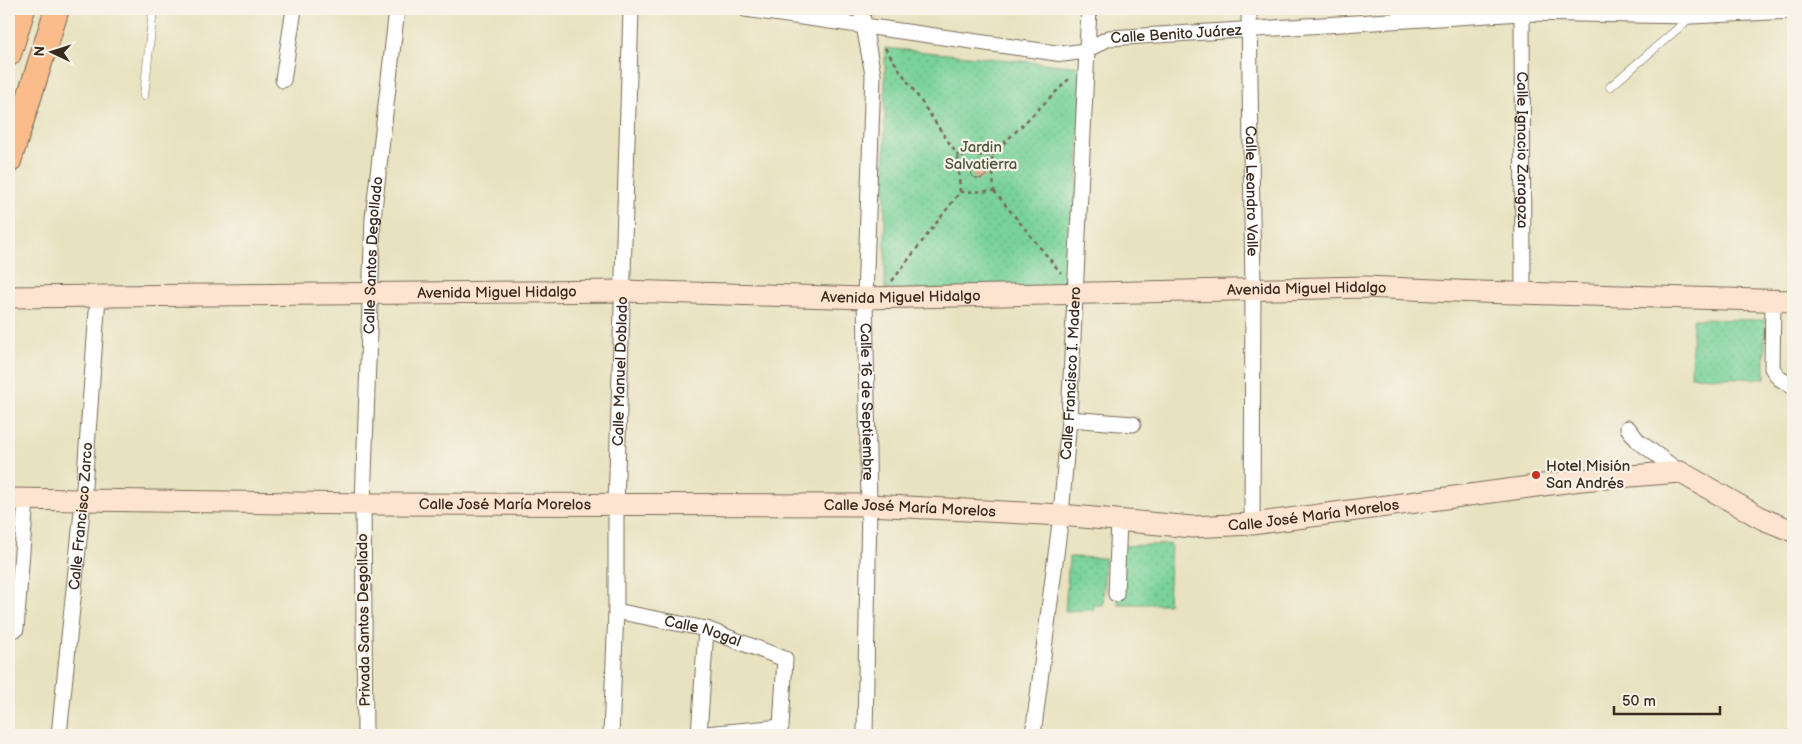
<svg xmlns="http://www.w3.org/2000/svg" width="1802" height="744" viewBox="0 0 1802 744" font-family="'Balsamiq Sans',sans-serif">
	<style>
		.park { fill: url(#park-dots); stroke: #5a7e5c }
		.building { fill: url(#building-cross-hatch) }
		.lines { fill: none; stroke-linecap: round; stroke-linejoin: round }
		.lane-casing { stroke: #786a57; stroke-width: 9 }
		.street-casing { stroke: #786a57; stroke-width: 17 }
		.secondary-casing { stroke: #786a57; stroke-width: 23 }
		.primary-casing { stroke: #786a57; stroke-width: 26 }
		.path { stroke: #786a57; stroke-width: 2.5; stroke-dasharray: 4 4; stroke-linecap: butt }
		.lane { stroke: #fff; stroke-width: 8 }
		.street { stroke: #fff; stroke-width: 15 }
		.secondary { stroke: #fde4d0; stroke-width: 21 }
		.primary { stroke: #f9bc8a; stroke-width: 24 }
		.poi-dot { fill: #c8321e; stroke: #f7f3e8; stroke-width: 2 }
		.labels { text-anchor: middle; dominant-baseline: central; stroke-width: 4.5; stroke-linejoin: round; paint-order: stroke }
		.street-label { font-size: 15px; fill: #3b2a1e; stroke: #f7f3e8 }
		.park-label { font-size: 15px; fill: #4a543d; stroke: #f7f3e8 }
		.poi-label { font-size: 15px; fill: #3b2a1e; stroke: #f7f3e8; text-anchor: start }
	</style>
	<defs>
		<pattern id="park-dots" width="8" height="8" patternUnits="userSpaceOnUse" patternTransform="scale(1.25)"><rect width="8" height="8" fill="#78d299"/><path d="M2 2h.1M6 6h.1" fill="none" stroke="#69b483" stroke-width="1.8" stroke-linecap="round"/></pattern>
		<pattern id="building-cross-hatch" width="8" height="8" patternUnits="userSpaceOnUse" patternTransform="scale(1.25)"><rect width="8" height="8" fill="#eaac87"/><path d="M0 0l8 8M0 8l8-8" fill="none" stroke="#bf8c6e"/></pattern>
	</defs>
	<rect width="100%" height="100%" fill="#f7f3e8"/>
	<filter id="ink" filterUnits="userSpaceOnUse"><feTurbulence type="fractalNoise" baseFrequency=".02" numOctaves="2"/><feDisplacementMap in="SourceGraphic" scale="10" xChannelSelector="R" yChannelSelector="G"/><feConvolveMatrix kernelMatrix="1 2 1 2 8 2 1 2 1" color-interpolation-filters="sRGB"/></filter>
	<filter id="wash" filterUnits="userSpaceOnUse"><feTurbulence type="fractalNoise" baseFrequency=".0096" numOctaves="4" result="noise"/><feDisplacementMap in="SourceGraphic" scale="20" xChannelSelector="R" yChannelSelector="G"/><feGaussianBlur stdDeviation="1.12" result="paint"/><feColorMatrix in="noise" values="0 0 0 0 0 0 0 0 0 0 0 0 0 0 0 0 0 1.4 0 .05"/><feComposite in="paint" operator="in"/></filter>
	<g filter="url(#wash)">
		<rect width="100%" height="100%" fill="#e8e2c0"/>
		<path class="park" d="M885 48 1082 67 1073 288 885 290Z
			M1693 319 1765 320V379L1691 376Z
			M1171 544 1168 604H1118V546Z
			M1069 557 1105 558 1103 605H1095L1093 610 1065 611Z"/>
		<g id="blocks">
			<path class="building" d="M971 171a8 8 0 1 1 16 0a8 8 0 1 1-16 0Z"/>
		</g>
	</g>
	<g filter="url(#ink)">
		<use href="#blocks" fill-opacity="0" stroke="#786a57" stroke-width="1"/>
		<g class="lines">
			<g class="lane-casing">
				<path id="lane" d="M1610 87 1690 18
					M144 96 153 9"/>
			</g>
			<g class="street-casing">
				<g id="street">
					<path id="s1" d="M745 9 1063 54 1085 51 1109 38 1522 13 1691 16 1793 11"/>
					<path id="s2" d="M861 9 873 75 865 298 869 505 865 735"/>
					<path id="s3" d="M1249 9 1253 288 1252 524"/>
					<path id="s4" d="M1522 9 1523 293"/>
					<path d="M283 80 294 9"/>
					<path d="M1773 300 1772 368 1779 378 1793 387"/>
					<path d="M1069 419 1133 424"/>
					<path d="M1628 428 1638 441 1680 472"/>
					<path d="M1116 594 1119 521"/>
					<path id="s5" d="M616 611 706 629 785 659 781 727 694 735"/>
					<path d="M16 629 26 500"/>
					<path id="s6" d="M59 735 83 501 98 297"/>
					<path id="s7" d="M365 735 363 504 373 218 397 9"/>
					<path id="s8" d="M611 735 616 611V506L631 9"/>
					<path d="M699 735 706 629"/>
					<path id="s9" d="M1033 735 1061 515 1069 419 1089 9"/>
				</g>
			</g>
			<g class="secondary-casing">
				<g id="secondary">
					<path id="s10" d="M9 297 622 291 865 298 1365 287 1479 292 1793 301"/>
					<path id="s11" d="M9 499 363 504 869 505 1061 515 1192 527 1252 524 1581 480 1680 472 1763 519 1793 531"/>
				</g>
			</g>
			<g class="primary-casing">
				<path id="primary" d="M9 54 23 9
					M9 161 57 9"/>
			</g>
			<path class="path" d="M885 48 958 156
				M992 155 1071 77
				M994 191 1061 273
				M892 281 960 192 958 156 992 155 994 191 960 192"/>
			<use href="#lane" class="lane"/>
			<use href="#street" class="street"/>
			<use href="#secondary" class="secondary"/>
			<use href="#primary" class="primary"/>
		</g>
	</g>
	<circle class="poi-dot" cx="1536" cy="475" r="5"/>
	<g class="labels">
		<g class="street-label">
			<text stroke="none"><textPath href="#s1" startOffset="438">Calle Benito Juárez</textPath></text>
			<text stroke="none"><textPath href="#s4" startOffset="141">Calle Ignacio Zaragoza</textPath></text>
			<text stroke="none"><textPath href="#s3" startOffset="182">Calle Leandro Valle</textPath></text>
			<text stroke="none"><textPath href="#s7" startOffset="480">Calle Santos Degollado</textPath></text>
			<text stroke="none"><textPath href="#s10" startOffset="1298">Avenida Miguel Hidalgo</textPath></text>
			<text stroke="none"><textPath href="#s10" startOffset="488">Avenida Miguel Hidalgo</textPath></text>
			<text stroke="none"><textPath href="#s10" startOffset="892">Avenida Miguel Hidalgo</textPath></text>
			<text stroke="none"><textPath href="#s8" startOffset="364">Calle Manuel Doblado</textPath></text>
			<text stroke="none"><textPath href="#s9" startOffset="364">Calle Francisco I. Madero</textPath></text>
			<text stroke="none"><textPath href="#s2" startOffset="394">Calle 16 de Septiembre</textPath></text>
			<text stroke="none"><textPath href="#s11" startOffset="496">Calle José María Morelos</textPath></text>
			<text stroke="none"><textPath href="#s11" startOffset="901">Calle José María Morelos</textPath></text>
			<text stroke="none"><textPath href="#s11" startOffset="1306">Calle José María Morelos</textPath></text>
			<text stroke="none"><textPath href="#s6" startOffset="220">Calle Francisco Zarco</textPath></text>
			<text transform="translate(364 620) rotate(-91)">Privada Santos Degollado</text>
			<text stroke="none"><textPath href="#s5" startOffset="89">Calle Nogal</textPath></text>
		</g>
		<g class="park-label">
			<text x="981" y="147">Jardin<tspan x="981" dy="17">Salvatierra</tspan></text>
		</g>
		<g class="poi-label">
			<text x="1546" y="466">Hotel Misión<tspan x="1546" dy="17">San Andrés</tspan></text>
		</g>
	</g>
	<rect width="1802" height="744" fill="none" stroke="#f7f3e8" stroke-width="30"/>
	<g transform="translate(52 52) rotate(274)" stroke="#f7f3e8" stroke-width="4" paint-order="stroke">
	<path d="M0-4L9 19L0 12L-9 19Z" fill="#3b2a1e"/>
	<text y="-8" font-size="14" font-weight="bold" text-anchor="middle" fill="#3b2a1e">N</text>
	</g>
	<path d="M1614 706v8h106v-8" fill="none" stroke="#3b2a1e" stroke-width="2.5"/>
	<text x="1622" y="706" font-size="15" fill="#3b2a1e" stroke="#f7f3e8" stroke-width="4" paint-order="stroke">50 m</text>
</svg>
